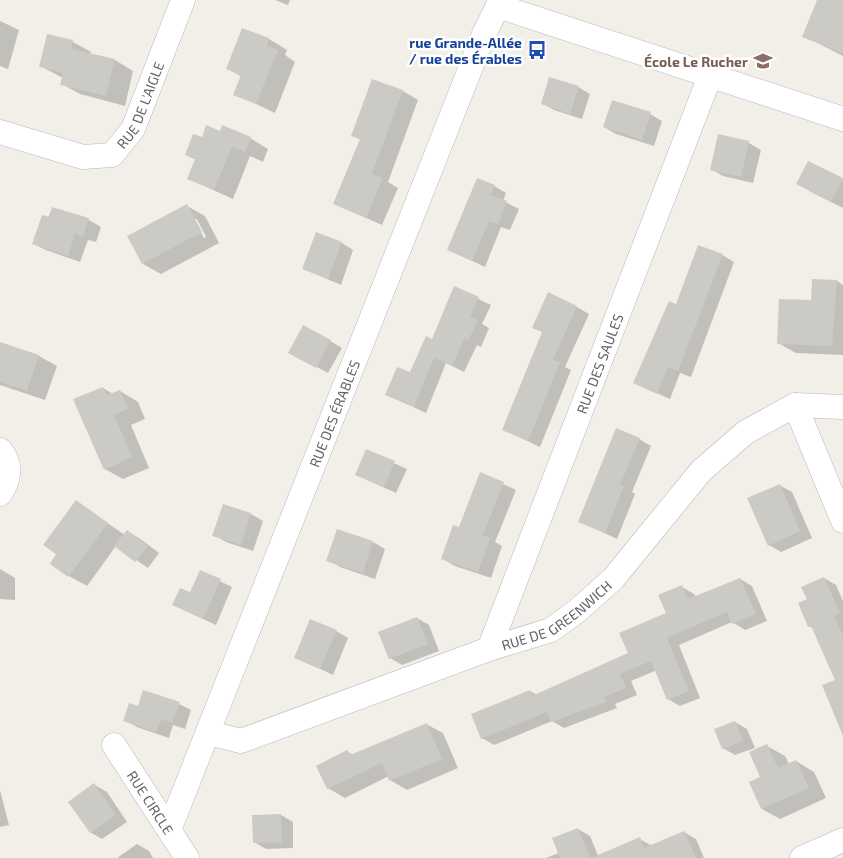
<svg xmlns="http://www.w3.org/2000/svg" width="843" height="858" viewBox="0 0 843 858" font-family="'Exo 2',sans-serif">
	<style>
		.shadow { fill: #0003; fill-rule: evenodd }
		.building { fill: #cccac5 }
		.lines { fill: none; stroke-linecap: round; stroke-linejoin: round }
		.street-casing { stroke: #b5b8bc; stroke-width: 25 }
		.street { stroke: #fff; stroke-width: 24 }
		.labels { text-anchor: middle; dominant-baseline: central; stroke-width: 5; stroke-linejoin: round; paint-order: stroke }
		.transit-label { font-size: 14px; font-weight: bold; fill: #164399; stroke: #fff; text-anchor: end }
		.education-label { font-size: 14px; font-weight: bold; fill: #785e54; stroke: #fff; text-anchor: end }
		.street-label { font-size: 14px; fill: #5f6368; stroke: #fff }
	</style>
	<rect width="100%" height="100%" fill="#f1efe8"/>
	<path class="shadow" d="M275 0H290L288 5Z
		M818 0H843V56L804 36Z
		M0 21 19 30 8 69 0 66Z
		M243 29 269 39 287 50 285 55 295 62 275 113 235 94 242 77 227 68Z
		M48 35 73 42 91 52 90 54 115 60 133 71 125 106 80 94 62 84 63 78 40 66Z
		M373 81 403 91 418 100 388 182 398 188 382 225 335 204 361 140 353 135Z
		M578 87 590 94 582 119 554 110 542 103Z
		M650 114 662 121 654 146 616 134 604 127Z
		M220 132 250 138 268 149 263 162 250 156 233 199 189 179 196 160 186 155Z
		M719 136 749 143 761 150 753 183 723 176 711 169Z
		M808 162 843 179V208L809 191Z
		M494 186 506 193 503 201 519 209 510 230 501 227 485 267 449 250Z
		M187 206 205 216 219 243 161 274 143 264ZM194 219H197L206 237 204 238Z
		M53 208 89 220 101 227 96 242 88 240 80 262 46 250 34 244Z
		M342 243 353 250 341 285 304 269Z
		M722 255 734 262 691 377 680 373 670 399 634 383 677 306Z
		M837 281 843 285V355L796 353 778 343 812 302Z
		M455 288 491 305 482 324 489 328 481 347 477 345 464 372 446 363 426 413 387 395 410 373 432 340Z
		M577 307 589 314 565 367 571 370 540 447 504 430 544 333 534 327Z
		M330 341 342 348 328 373 302 359Z
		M0 343 39 356 57 366 45 400 0 385Z
		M103 388 113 394 120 391 138 402 145 419 131 425 149 468 123 479 105 469Z
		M639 439 651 446 632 492 635 494 617 539 579 521Z
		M367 451 407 469 396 493 356 475Z
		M481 474 516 490 495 542 502 546 491 578 455 566 443 559 459 528Z
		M779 485 792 492 812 538 781 552 769 545Z
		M76 502 125 535 127 531 139 538 159 553 148 568 116 546 87 586 69 576 51 564 58 554Z
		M224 505 251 514 263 521 253 551 226 542 214 535Z
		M338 530 373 542 385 549 375 579 340 567 328 560Z
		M0 569 15 578V600L0 599V604Z
		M201 572 232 587 216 625 174 605 191 594Z
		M824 578 836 585 843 601V718L837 681 814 629 809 626 808 600Z
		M740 579 752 586 767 621 745 630 732 622 679 645 700 698 680 706 668 699 657 670 631 681 637 695 615 704 617 708 564 728 552 721 494 745 482 738 530 691 537 695 629 654 667 614 682 587 694 594 696 597Z
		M417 618 429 625 439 651 402 665 390 658Z
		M336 631 348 638 333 675 295 657Z
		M179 704 191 710 185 729 173 725 169 738 137 727 125 720 139 708Z
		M735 722 747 729 755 748 735 755 723 748Z
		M426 724 443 733 458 768 407 790 390 780 389 776 345 798 328 788 317 766 347 751 353 755Z
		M767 746 785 756 789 764 796 761 814 772 826 798 780 819 762 809V777Z
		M95 785 107 792 127 822 102 839 90 832Z
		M0 790 9 825 0 827Z
		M281 815 293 822V848L266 849 254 842Z
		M578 829 590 836 599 858H546L559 853Z
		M684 832 696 839 704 858H619L640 839 652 846Z
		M137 844 149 851 153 858H117Z"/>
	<path class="building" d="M817 0H843V53L802 37Z
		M242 28 269 38 267 46 278 50 256 104 233 95 241 75 226 69Z
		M47 34 73 40 71 49 115 59 106 96 60 85 63 73 39 67Z
		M549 77 579 86 570 114 541 104Z
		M372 79 403 90 372 174 383 178 366 218 333 204 360 139 351 136Z
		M612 100 651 112 642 140 603 127Z
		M206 125 220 131 222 125 251 137 245 152 232 147 214 190 187 179 195 159 185 155 193 134 202 137Z
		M718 134 749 141 741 177 710 170Z
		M808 161 843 178 831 202 796 184Z
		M477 178 495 185 491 195 507 201 498 224 489 221 472 261 447 250Z
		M187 204 202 232 142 264 127 236Z
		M52 207 89 218 83 237 75 234 68 256 32 244 42 215 49 217Z
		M316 232 342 242 328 279 302 269Z
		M698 245 723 254 678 371 668 367 657 394 633 383 669 301 676 304Z
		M812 279 837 280 832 346 777 344 779 299 811 300Z
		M454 286 479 297 470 317 478 320 468 341 464 339 452 366 434 358 414 407 385 395 397 367 410 372 426 336 432 339Z
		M548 292 577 306 553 360 560 362 528 441 502 430 542 332 532 328Z
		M303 325 331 340 316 368 288 353Z
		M0 342 39 355 27 391 0 382Z
		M103 387 107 395 120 390 128 409 114 415 132 457 104 470 73 399Z
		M616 428 640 438 620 485 624 486 605 533 578 522Z
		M366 449 395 461 384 487 355 475Z
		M480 472 504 482 483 535 490 538 478 572 441 559 453 525 459 527Z
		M780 484 800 531 768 546 747 498Z
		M76 500 108 523 68 577 50 564 56 554 43 545Z
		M223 504 251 513 241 545 212 536Z
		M337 529 373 541 363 573 326 561Z
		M127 530 148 546 135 562 114 546Z
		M200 570 221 579 203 619 172 605 180 588 190 592Z
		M824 577 840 613 834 616 843 636V736L822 685 835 680 811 626 808 627 798 603 807 599 801 587Z
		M740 578 756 614 732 624 727 612 667 638 689 691 667 700 651 661 620 674 626 688 604 697 606 702 551 722 547 712 481 739 471 714 530 690 532 696 628 653 619 633 666 613 658 595 682 585 688 599Z
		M417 617 428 644 389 659 378 632Z
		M310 619 337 630 320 669 294 658Z
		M143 690 180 702 172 723 161 719 156 732 123 721 129 703 138 706Z
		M735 721 743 741 722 749 714 729Z
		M427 723 442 759 389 781 382 763 327 789 316 766 347 750 350 755Z
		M767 744 778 768 796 760 809 788 761 809 749 782 760 777 749 752Z
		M94 783 116 815 90 833 68 802Z
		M281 814 282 842 253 843 252 815Z
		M578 828 591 858H560L552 838Z
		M684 831 696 858H591L640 837 644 848Z"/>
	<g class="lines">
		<g class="street-casing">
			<g id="street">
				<path d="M498 6 843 119"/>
				<path id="s1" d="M0 132 83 157 112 155 133 129 183 0"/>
				<path d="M795 405 843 521"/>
				<path d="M0 450C12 463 10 480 0 494"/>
				<path id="s2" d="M489 649 710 76"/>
				<path id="s3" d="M209 733 241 741 489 649 551 630 577 611 613 579 701 471 746 432 795 405 843 407"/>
				<path id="s4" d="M114 745 187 858"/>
				<path id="s5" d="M169 830 484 34 501 0"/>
				<path d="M802 858 843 840"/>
			</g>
		</g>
		<use href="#street" class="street"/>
	</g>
	<defs>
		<g id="bus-bare" transform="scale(1.5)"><path d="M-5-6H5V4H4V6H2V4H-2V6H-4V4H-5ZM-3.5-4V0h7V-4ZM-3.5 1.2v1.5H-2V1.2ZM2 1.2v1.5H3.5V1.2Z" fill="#1a4fb4" stroke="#fff" stroke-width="2.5" paint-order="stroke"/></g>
		<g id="school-bare" transform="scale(1.5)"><path d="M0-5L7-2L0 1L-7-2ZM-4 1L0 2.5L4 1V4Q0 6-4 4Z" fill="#8d6e63" stroke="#fff" stroke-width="2.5" paint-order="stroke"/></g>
	</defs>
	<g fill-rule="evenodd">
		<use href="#bus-bare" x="537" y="50"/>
		<use href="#school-bare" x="763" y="61"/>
	</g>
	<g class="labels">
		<g class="transit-label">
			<text x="522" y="42">rue Grande-Allée<tspan x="522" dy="16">/ rue des Érables</tspan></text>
		</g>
		<g class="education-label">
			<text x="748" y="61">École Le Rucher</text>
		</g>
		<g class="street-label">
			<text stroke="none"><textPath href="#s1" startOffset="174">RUE DE L'AIGLE</textPath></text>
			<text stroke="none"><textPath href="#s2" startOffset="306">RUE DES SAULES</textPath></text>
			<text stroke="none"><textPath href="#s5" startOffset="448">RUE DES ÉRABLES</textPath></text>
			<text stroke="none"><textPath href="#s3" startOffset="374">RUE DE GREENWICH</textPath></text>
			<text stroke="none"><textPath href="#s4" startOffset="68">RUE CIRCLE</textPath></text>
		</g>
	</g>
</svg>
